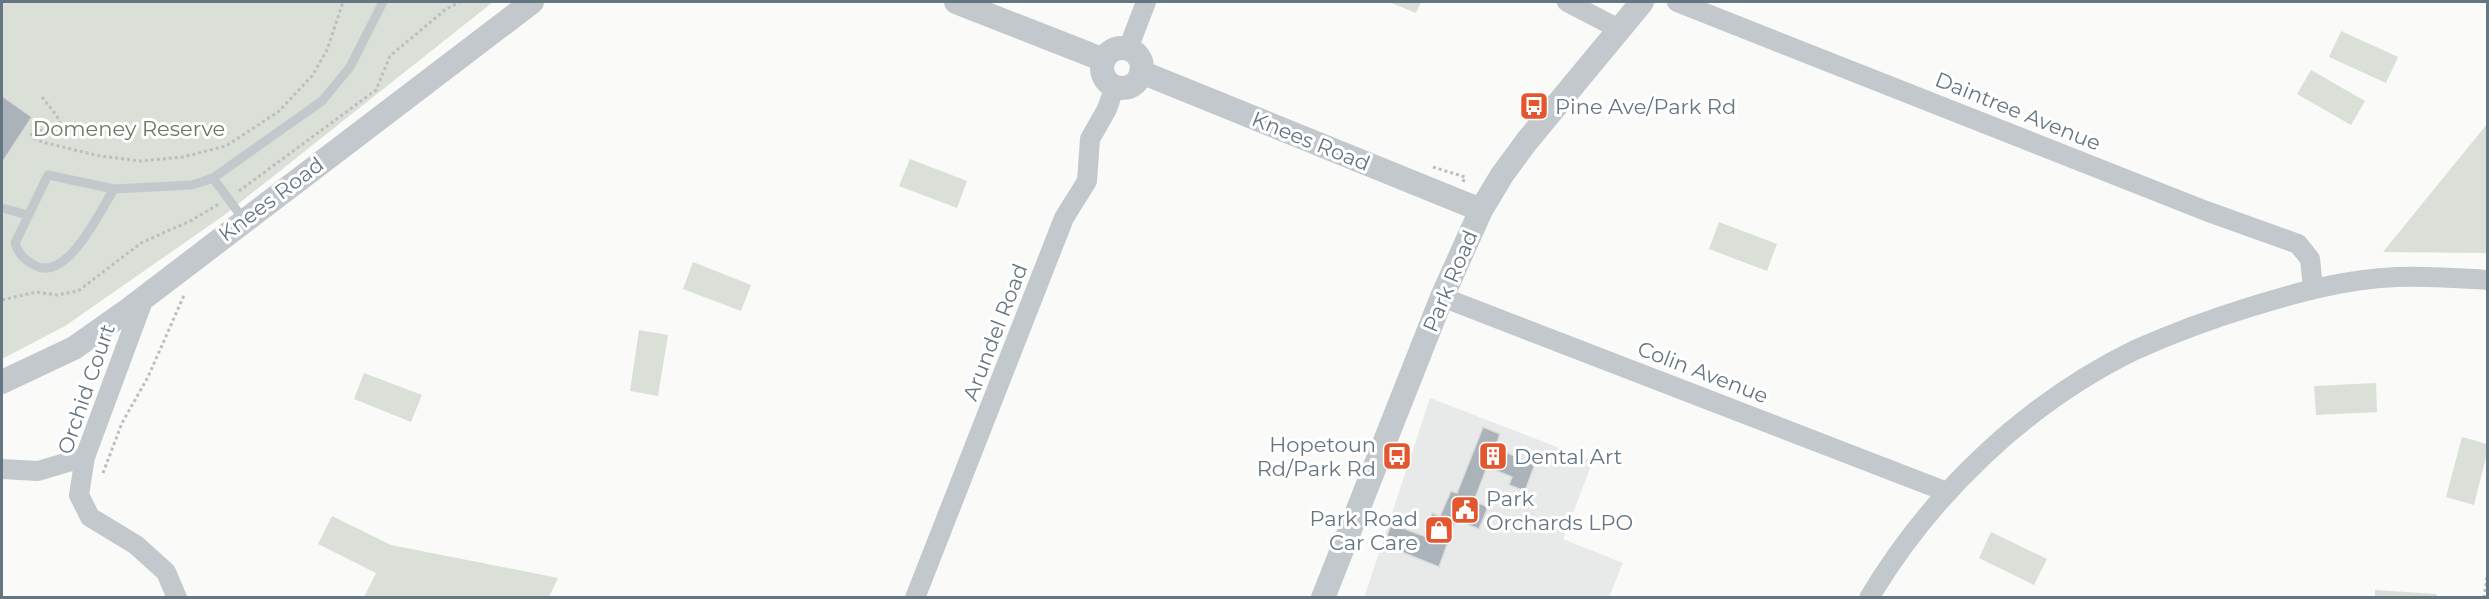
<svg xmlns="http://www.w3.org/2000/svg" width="2489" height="599" viewBox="0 0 2489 599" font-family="Montserrat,sans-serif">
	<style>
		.built { fill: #e8e9e9 }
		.green { fill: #dadfd7 }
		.building { fill: #aab3b9; stroke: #dcdcda; stroke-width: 1.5 }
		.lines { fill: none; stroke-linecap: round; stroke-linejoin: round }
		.path { stroke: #bbbfc2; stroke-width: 3; stroke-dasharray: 3 3; stroke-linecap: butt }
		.service { stroke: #c3c8cc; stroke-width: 9 }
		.minor { stroke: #c3c8cc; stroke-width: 20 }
		.tertiary { stroke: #c3c8cc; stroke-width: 24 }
		.labels { text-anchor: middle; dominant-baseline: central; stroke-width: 6; stroke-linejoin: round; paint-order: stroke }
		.poi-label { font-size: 21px; fill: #657683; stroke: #fff; text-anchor: start }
		.street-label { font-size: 21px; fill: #657683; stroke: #fff }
		.park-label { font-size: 21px; fill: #687a64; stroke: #fff }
	</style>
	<rect width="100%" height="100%" fill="#fafaf8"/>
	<path class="built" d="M1430 398 1593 461 1563 539 1623 563 1609 597 1364 598Z"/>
	<path class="green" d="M2 2H493L223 216 65 326 2 359Z
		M1389 2H1421L1416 13Z
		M2341 31 2398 57 2386 83 2329 57Z
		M2311 70 2365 101 2351 125 2297 94Z
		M2487 124V253L2383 252Z
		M910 159 967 181 957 208 899 186Z
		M1719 222 1777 244 1767 271 1709 249Z
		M693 262 751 285 741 311 683 289Z
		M639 330 668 335 658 396 630 391Z
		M364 373 422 395 411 422 354 399Z
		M2376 383 2377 412 2316 415 2314 386Z
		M2462 437 2487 444V453L2474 505 2446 497Z
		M332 516 391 545 558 578 549 597H364L376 573 318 544Z
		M1991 532 2047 559 2034 585 1979 558Z
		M2375 590 2437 594 2436 597H2375Z"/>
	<path class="building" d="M2 96 32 117 2 163Z
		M1483 427 1500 434 1495 448 1535 464 1525 491 1509 485 1512 477 1487 467 1474 501 1488 507 1479 529 1456 520 1439 567 1384 545 1391 524 1424 536 1432 513 1440 516 1451 491 1457 493Z"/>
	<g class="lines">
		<path class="path" d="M42 97 57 116 61 126 31 133 32 137 42 142 100 156 141 161 183 157 226 146 278 112 312 76 327 50 343 2
			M1433 167 1465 177 1463 182
			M239 191 376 90 390 56 446 9 460 2
			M2 300 36 292 57 295 78 291 141 243 192 220 219 204
			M103 473 122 423 148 377 185 293
			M2484 598 2488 570"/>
		<path class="service" d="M114 189C100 211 68 281 36 266 25 261 18 254 15 243L48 175 114 189 192 185 213 178
			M2 208 28 215
			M244 220 213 178 322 101 350 67 383 2"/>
		<path class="minor" d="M1567 2 1619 29
			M1677 2 2206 211 2298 244 2310 259 2313 288
			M1128 49 1146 2
			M1442 297 1947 492
			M144 298 85 457 79 495 90 517 136 545 166 572 177 598
			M2 469 38 471 85 457
			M915 598 1064 218 1087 181 1090 139 1107 109 1115 86
			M1869 598C1931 494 2026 403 2135 350 2173 333 2211 319 2250 307 2298 292 2346 279 2397 277 2427 276 2457 278 2488 280"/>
		<path class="tertiary" d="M956 2 1104 60
			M1102 68a20 20 0 1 1 40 0a20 20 0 1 1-40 0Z
			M1141 72 1481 210
			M2 382 74 348 128 310 532 2
			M1323 598 1442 297 1481 210 1502 175 1527 141 1642 2"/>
	</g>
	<defs>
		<g id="bus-square" transform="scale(1.5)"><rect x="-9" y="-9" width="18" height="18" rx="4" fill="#e4572e" stroke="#fff"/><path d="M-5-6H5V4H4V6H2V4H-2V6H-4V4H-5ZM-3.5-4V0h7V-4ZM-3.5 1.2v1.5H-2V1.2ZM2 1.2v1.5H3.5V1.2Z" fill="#fff"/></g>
		<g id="building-square" transform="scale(1.5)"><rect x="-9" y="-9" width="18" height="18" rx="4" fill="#e4572e" stroke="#fff"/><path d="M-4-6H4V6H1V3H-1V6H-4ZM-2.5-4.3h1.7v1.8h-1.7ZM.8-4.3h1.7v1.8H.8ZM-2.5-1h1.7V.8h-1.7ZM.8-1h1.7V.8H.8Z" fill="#fff"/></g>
		<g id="civic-square" transform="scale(1.5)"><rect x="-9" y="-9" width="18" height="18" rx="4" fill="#e4572e" stroke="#fff"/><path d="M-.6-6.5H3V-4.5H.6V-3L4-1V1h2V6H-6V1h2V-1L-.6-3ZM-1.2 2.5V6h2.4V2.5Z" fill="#fff"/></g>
		<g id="shop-square" transform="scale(1.5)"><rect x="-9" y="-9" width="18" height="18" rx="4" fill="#e4572e" stroke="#fff"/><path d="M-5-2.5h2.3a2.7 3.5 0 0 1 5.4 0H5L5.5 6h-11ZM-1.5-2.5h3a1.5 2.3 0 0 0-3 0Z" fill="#fff"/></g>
	</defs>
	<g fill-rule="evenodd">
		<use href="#bus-square" x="1534" y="106"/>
		<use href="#bus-square" x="1397" y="456"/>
		<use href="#building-square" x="1493" y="456"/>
		<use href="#civic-square" x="1465" y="510"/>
		<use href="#shop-square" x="1439" y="530"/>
	</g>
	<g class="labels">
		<g class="poi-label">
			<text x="1555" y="106">Pine Ave/Park Rd</text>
			<text x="1376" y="444" text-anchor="end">Hopetoun<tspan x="1376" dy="24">Rd/Park Rd</tspan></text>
			<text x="1514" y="456">Dental Art</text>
			<text x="1486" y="498">Park<tspan x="1486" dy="24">Orchards LPO</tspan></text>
			<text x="1418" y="518" text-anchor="end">Park Road<tspan x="1418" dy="24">Car Care</tspan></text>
		</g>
		<g class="street-label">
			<text transform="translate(2018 111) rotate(22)">Daintree Avenue</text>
			<text transform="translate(1311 141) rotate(22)">Knees Road</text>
			<text transform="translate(271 199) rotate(-37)">Knees Road</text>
			<text transform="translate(1450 281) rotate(-67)">Park Road</text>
			<text transform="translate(995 332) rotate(-69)">Arundel Road</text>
			<text transform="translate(1703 372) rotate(21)">Colin Avenue</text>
			<text transform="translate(86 389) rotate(-71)">Orchid Court</text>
		</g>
		<g class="park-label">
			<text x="129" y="128">Domeney Reserve</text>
		</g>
	</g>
	<rect width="2489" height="599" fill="none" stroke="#657683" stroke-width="6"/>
</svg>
